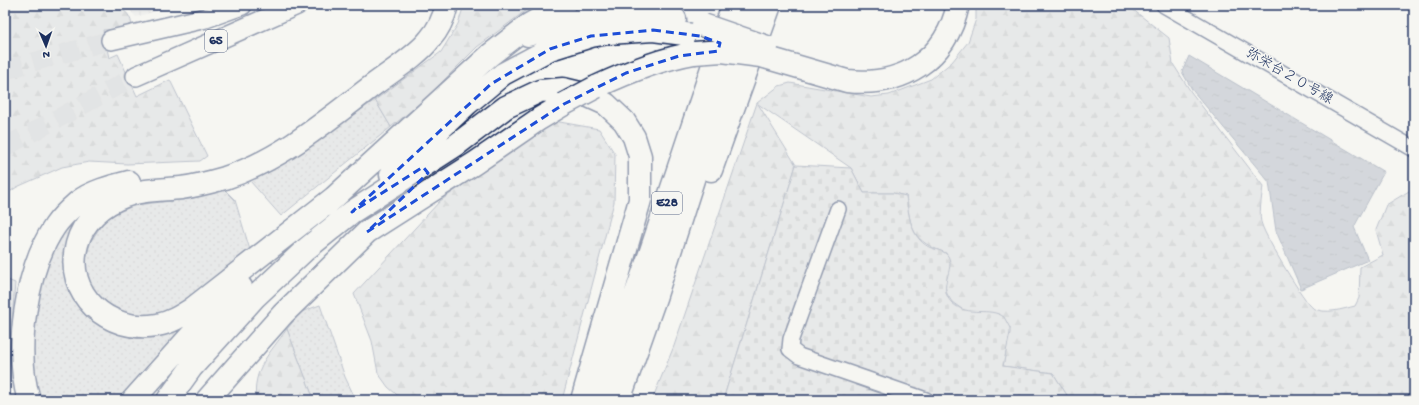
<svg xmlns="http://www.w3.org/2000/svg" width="1419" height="405" viewBox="0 0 1419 405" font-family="'Gochi Hand','Klee One',sans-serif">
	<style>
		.industrial { fill: url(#industrial-grid) }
		.grass { fill: url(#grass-dots); stroke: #78849e }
		.forest { fill: url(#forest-firs); stroke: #78849e }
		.cemetery { fill: url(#cemetery-stones); stroke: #78849e }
		.water { fill: url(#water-ripples); stroke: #717e99 }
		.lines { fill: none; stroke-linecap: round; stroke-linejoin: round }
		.primary-tunnel { stroke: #caced4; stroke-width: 19; stroke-dasharray: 19 10; stroke-linecap: butt }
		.tertiary-casing { stroke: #1b2f5e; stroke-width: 18 }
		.primary-casing { stroke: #1b2f5e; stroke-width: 22 }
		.motorway-casing { stroke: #1b2f5e; stroke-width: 25 }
		.tertiary { stroke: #f6f6f2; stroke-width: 15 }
		.primary { stroke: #f6f6f2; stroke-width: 19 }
		.motorway { stroke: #f6f6f2; stroke-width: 22 }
		.motorway-bridge-casing { stroke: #1b2f5e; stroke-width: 25; stroke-linecap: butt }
		.motorway-bridge { stroke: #f6f6f2; stroke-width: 22 }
		.marked { fill: none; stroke: #1d4ed8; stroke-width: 3; stroke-dasharray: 8 5; stroke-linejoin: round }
		.labels { text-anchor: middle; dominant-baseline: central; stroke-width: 3; stroke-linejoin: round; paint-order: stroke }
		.shield { fill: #f6f6f2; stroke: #5d6b8a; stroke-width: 1 }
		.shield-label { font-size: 13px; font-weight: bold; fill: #1b2f5e }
		.street-label { font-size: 14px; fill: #1b2f5e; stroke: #f6f6f2 }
	</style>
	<defs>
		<pattern id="industrial-grid" width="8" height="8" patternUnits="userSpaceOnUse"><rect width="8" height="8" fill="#e6e7e7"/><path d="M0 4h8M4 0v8" fill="none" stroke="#c5c6c9"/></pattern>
		<pattern id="grass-dots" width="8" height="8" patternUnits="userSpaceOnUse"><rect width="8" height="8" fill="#d6d9dd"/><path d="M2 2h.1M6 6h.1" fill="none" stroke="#b7bbc0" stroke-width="1.8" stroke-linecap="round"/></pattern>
		<pattern id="forest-firs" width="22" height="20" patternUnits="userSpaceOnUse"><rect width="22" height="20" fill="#d6d9dd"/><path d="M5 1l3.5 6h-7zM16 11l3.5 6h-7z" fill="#b7bbc0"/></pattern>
		<pattern id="cemetery-stones" width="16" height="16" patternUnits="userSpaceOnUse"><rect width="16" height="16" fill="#d6d9dd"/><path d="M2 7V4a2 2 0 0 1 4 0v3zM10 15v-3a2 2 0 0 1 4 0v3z" fill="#b7bbc0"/></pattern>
		<pattern id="water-ripples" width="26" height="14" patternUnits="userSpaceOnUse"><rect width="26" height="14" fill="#abb2c0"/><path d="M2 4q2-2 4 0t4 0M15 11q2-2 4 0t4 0" fill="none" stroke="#8a919f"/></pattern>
	</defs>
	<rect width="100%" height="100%" fill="#f6f6f2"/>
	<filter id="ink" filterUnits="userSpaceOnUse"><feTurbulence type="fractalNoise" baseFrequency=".025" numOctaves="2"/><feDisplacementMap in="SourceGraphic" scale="8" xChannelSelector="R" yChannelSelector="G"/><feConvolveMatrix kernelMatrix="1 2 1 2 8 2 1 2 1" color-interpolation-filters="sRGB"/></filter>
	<g filter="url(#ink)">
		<path class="industrial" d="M125 5H176L136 17Z"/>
		<path class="grass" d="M375 100 391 127 281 216 250 181 288 161Z
			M225 190 235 200 250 250 186 304 158 316 116 314 101 302 88 284 83 268 91 241 106 218 135 205 189 199Z
			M94 201 67 246 103 325 206 307 120 400H38L36 395 32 319 44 265 67 222Z
			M320 305 345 377 356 400H314L287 329 301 312Z"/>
		<path class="forest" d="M5 5H114C126 10 132 16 132 29L103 30 109 58 118 54 137 96 170 80 207 156 200 161 127 164 89 162 62 167 17 187 5 195Z
			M464 5H536L528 9 477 47 423 101 391 127 375 100 441 52 458 24Z
			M976 5H1127L1169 38 1173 64 1191 92 1263 186C1262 195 1258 217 1262 225 1266 238 1304 302 1313 308 1325 315 1343 309 1355 306L1359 298 1360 267 1383 255 1376 230 1386 205 1414 188V400H1070L1053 373 1003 366 1010 328 991 313 966 312 952 302 947 294 945 286 950 262 946 253C912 241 911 230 906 196L893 193H864L851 168 758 104 796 165 723 400H652L674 346 757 103 779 86 790 83 871 97 889 95 931 79 952 62 968 42 976 19Z
			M554 121 599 129 615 154 614 202 562 400H403L388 387 378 373 372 341 354 294 440 201Z
			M5 279 15 283 6 400H5Z
			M287 329 314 400H256C252 369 270 353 287 329Z"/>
		<path class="cemetery" d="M796 165 851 168 864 193H893L906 196C909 215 910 237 929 247 935 250 944 250 948 256 956 269 936 287 952 303 969 318 989 306 1004 317L1010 328V333L1003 366 1053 373 1070 400H723Z"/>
		<path class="water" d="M1189 56 1384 172 1354 227 1368 260 1301 289 1276 231 1269 182 1193 91 1182 72Z"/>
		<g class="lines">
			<path class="primary-tunnel" d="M5 70 111 40
				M5 147 136 76"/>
			<g class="tertiary-casing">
				<path id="tertiary" d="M1164 5 1414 149
					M838 209 791 339 790 349 799 356 926 400"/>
			</g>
			<g class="primary-casing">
				<path id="primary" d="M111 40 206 18 242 5
					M136 76 297 5"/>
			</g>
			<g class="motorway-casing">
				<path id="motorway" d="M528 35C576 16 624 11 675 19
					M761 56 847 81C902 87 946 60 958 5
					M596 87C628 72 660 59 694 53
					M711 170 770 5
					M391 175 467 104 503 74 550 49 591 36 609 33 653 30 700 36
					M335 197 192 309C181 316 170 323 157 325 109 334 63 294 77 244 83 221 103 204 125 196 142 189 163 190 181 188 196 186 211 182 225 178 283 159 328 119 376 83 392 71 418 55 430 39 438 30 444 17 447 5
					M325 206 490 55 530 24 564 5
					M29 400C14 351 26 268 55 226 61 217 70 209 78 202 92 191 113 186 129 182
					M133 400 194 332 241 287
					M168 400 191 368 255 297 305 250 352 212 456 145 506 107 540 91 563 89 584 94 606 104 624 121 634 137 640 156V200L582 400
					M207 400 283 314 367 232 475 163 539 119 564 104
					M598 400 651 251 733 5
					M619 400 656 295 749 5"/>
			</g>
			<use href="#tertiary" class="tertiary"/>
			<use href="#primary" class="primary"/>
			<use href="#motorway" class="motorway"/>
			<g class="motorway-bridge-casing">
				<path id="motorway-bridge" d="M703 25 767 47
					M694 53 722 51 761 56
					M564 104 596 87"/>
			</g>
			<use href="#motorway-bridge" class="motorway-bridge"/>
		</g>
	</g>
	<path d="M0 0H1419V405H0ZM653 30 700 36 720 43 718 51 679 56 626 73 564 104 367 232 428 173 423 167 352 212 491 84 550 49 591 36Z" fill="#f6f6f2" fill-opacity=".55" fill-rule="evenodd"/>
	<path class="marked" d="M653 30 700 36 720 43 718 51 679 56 626 73 564 104 367 232 428 173 423 167 352 212 491 84 550 49 591 36Z"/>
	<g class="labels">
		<g class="shield">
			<rect x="205" y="30" width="22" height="22" rx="3"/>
			<rect x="652" y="192" width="30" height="22" rx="3"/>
		</g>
		<g class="shield-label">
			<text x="216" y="41">65</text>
			<text x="667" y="203">E28</text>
		</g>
		<g class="street-label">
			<text transform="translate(1289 77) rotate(30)">弥栄台２０号線</text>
		</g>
	</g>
	<rect width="1419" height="405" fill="none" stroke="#f6f6f2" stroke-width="20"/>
	<rect x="10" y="10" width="1399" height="385" fill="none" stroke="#1b2f5e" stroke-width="1.5" filter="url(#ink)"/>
	<g transform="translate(46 46) rotate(178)" stroke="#f6f6f2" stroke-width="3" paint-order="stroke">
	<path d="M0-3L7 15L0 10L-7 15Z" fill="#1b2f5e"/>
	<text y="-6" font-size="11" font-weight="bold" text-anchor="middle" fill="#1b2f5e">N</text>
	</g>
</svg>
